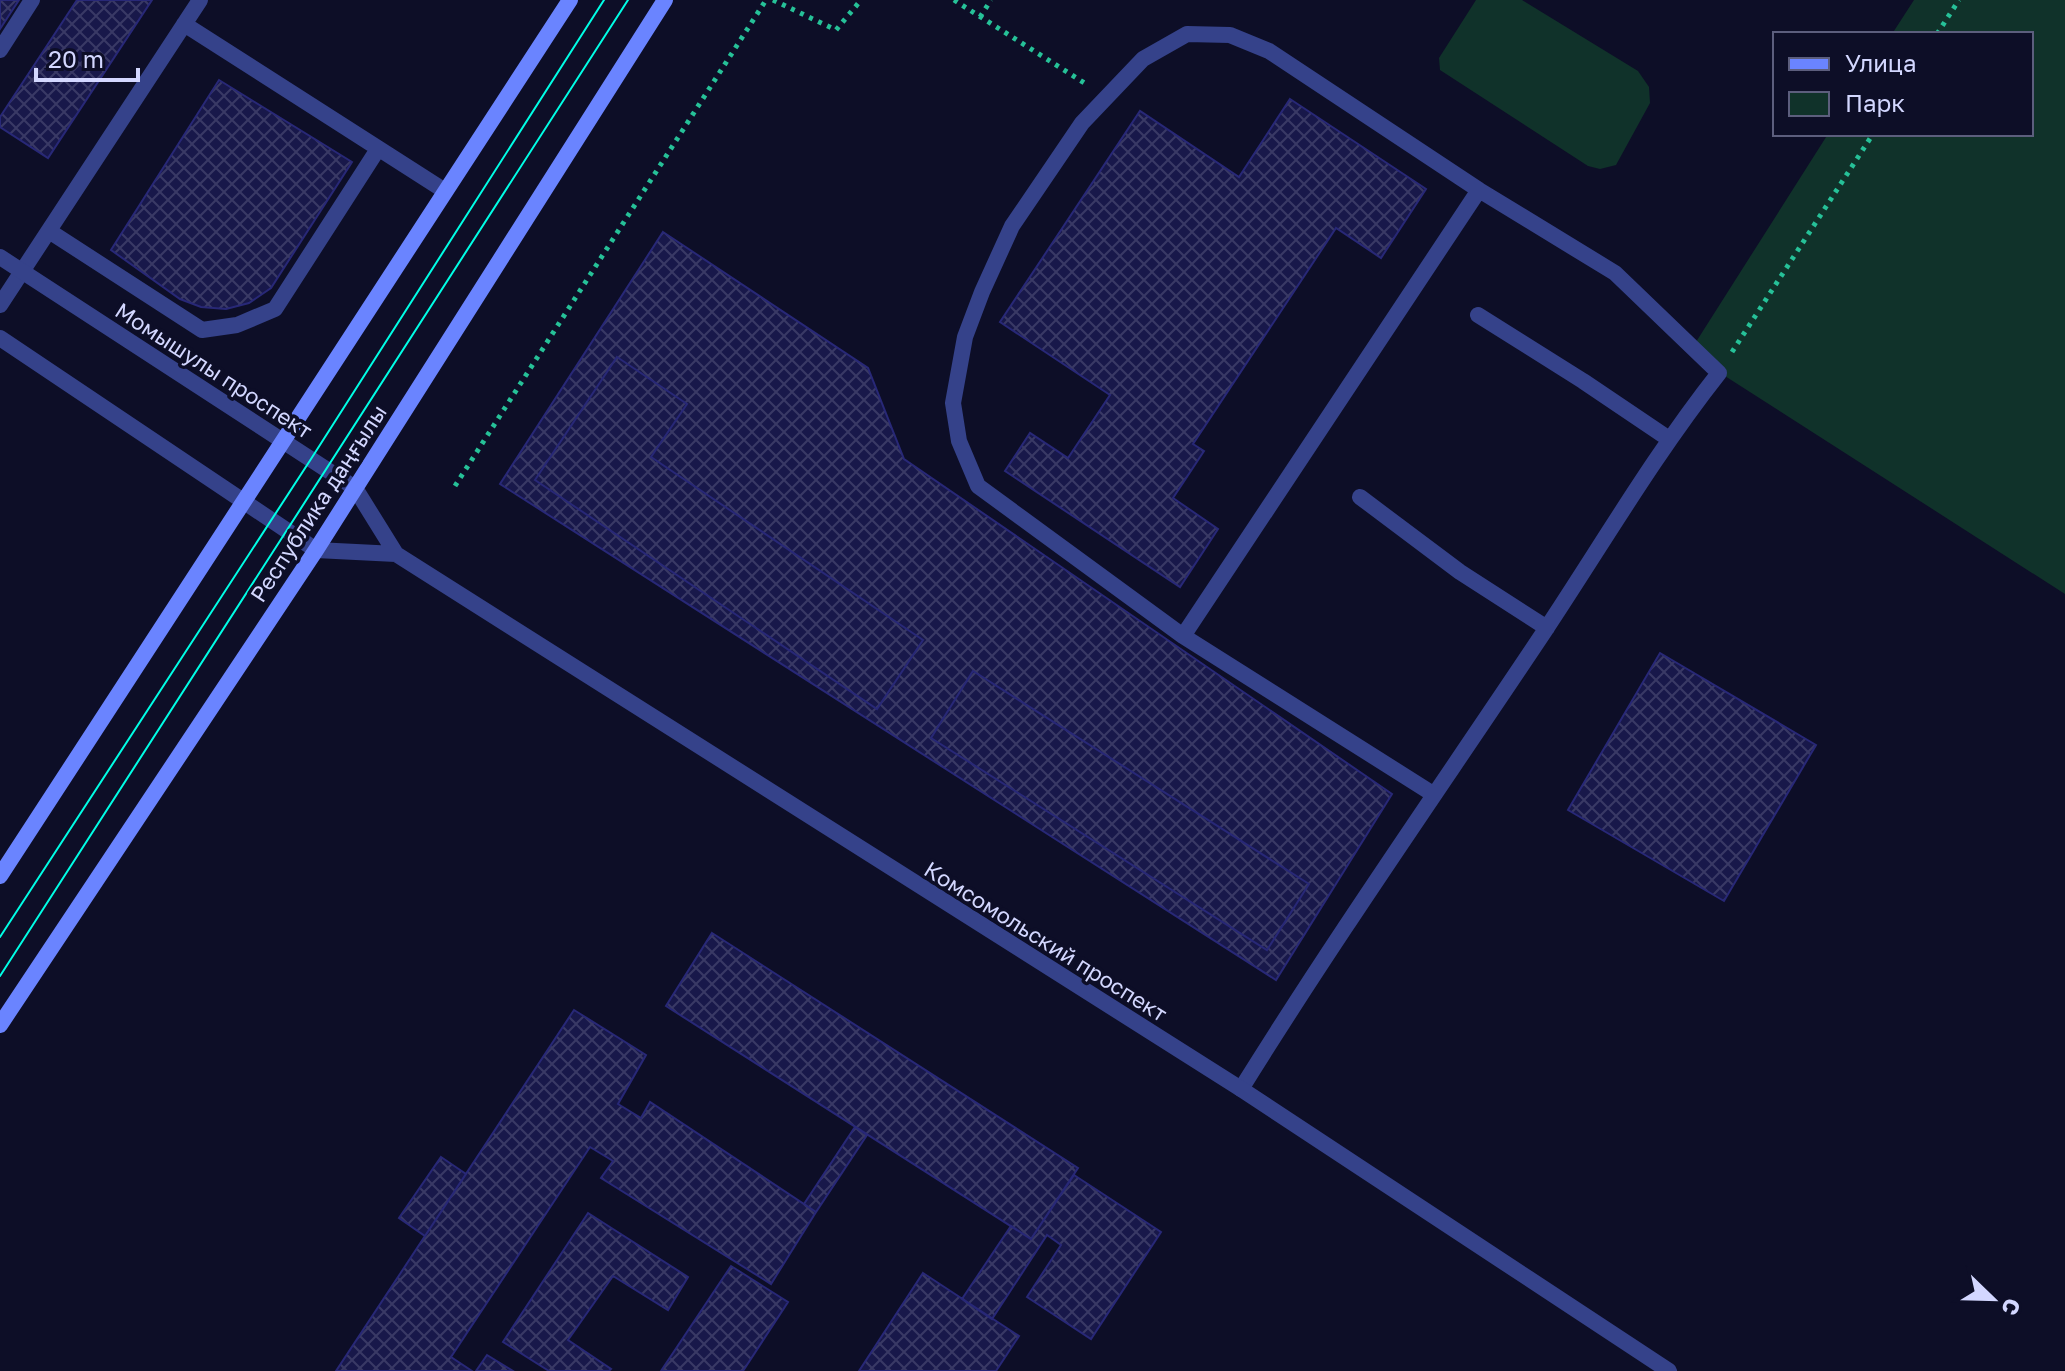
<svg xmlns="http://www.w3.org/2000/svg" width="2065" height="1371" viewBox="0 0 2065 1371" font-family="'Golos Text',sans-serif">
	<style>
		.park { fill: #10322a }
		.building { fill: url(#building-cross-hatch); stroke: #282877; stroke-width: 2 }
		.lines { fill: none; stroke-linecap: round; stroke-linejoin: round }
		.path { stroke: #26c198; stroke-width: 5; stroke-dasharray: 4 6; stroke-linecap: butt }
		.service { stroke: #35428a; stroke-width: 16 }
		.tertiary { stroke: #35428a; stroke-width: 16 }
		.secondary { stroke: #6a84ff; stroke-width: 16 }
		.tram { stroke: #00fee5; stroke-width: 2 }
		.labels { text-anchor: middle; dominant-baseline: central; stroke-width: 7; stroke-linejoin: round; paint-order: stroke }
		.street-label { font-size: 22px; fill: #d3d7ff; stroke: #0d0e27 }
	</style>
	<defs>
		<pattern id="building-cross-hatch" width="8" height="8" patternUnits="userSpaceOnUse" patternTransform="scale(2)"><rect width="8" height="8" fill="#18184a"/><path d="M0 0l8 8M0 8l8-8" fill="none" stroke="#393965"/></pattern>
	</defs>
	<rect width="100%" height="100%" fill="#0d0e27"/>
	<path class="park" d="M1476 0H1522L1638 71 1649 87 1650 103 1616 165 1600 169 1588 166 1440 70 1439 58Z
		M1914 0H2065V594L1689 353 1828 134H2031V34H1892Z"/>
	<path class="building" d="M0 0H19L0 29Z
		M77 0H152L48 158 0 127V117Z
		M219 80 352 162 271 288 249 303 226 309 201 307 180 299 111 250Z
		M1290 99 1426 189 1381 258 1336 228 1193 444 1204 451 1173 498 1218 529 1180 587 1005 471 1030 433 1068 458 1110 395 1000 322 1140 111 1239 177Z
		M663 232 868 368 904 459 1392 794 1276 980 500 484Z
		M617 357 687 404 651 457 923 640 877 709 535 480Z
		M1660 653 1816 745 1724 901 1568 810Z
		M973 671 1309 884 1267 950 931 738Z
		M712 933 1078 1168 1031 1239 666 1006Z
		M574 1010 646 1055 618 1104 641 1118 650 1102 816 1212 771 1284 601 1178 613 1161 590 1147 451 1357 472 1371H336Z
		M855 1127 867 1135 816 1212 804 1204Z
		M441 1157 466 1174 425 1236 399 1218Z
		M1074 1175 1161 1232 1091 1339 1027 1297 1061 1245 1047 1235 992 1319 962 1299 1011 1226 1031 1239Z
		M588 1213 688 1277 668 1310 613 1276 568 1340 611 1369 609 1371H549L503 1342Z
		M731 1266 788 1302 743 1371H661Z
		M923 1273 1019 1336 996 1371H859Z
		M487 1355 513 1371H476Z"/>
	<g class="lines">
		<path class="path" d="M773 0 836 30 861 0
			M954 0 1086 84
			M980 17 991 0
			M1937 34 1959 0
			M1732 352 1873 134
			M455 486 766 0"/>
		<path class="service" d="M184 24 445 191
			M0 50 32 0
			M49 231 202 330 237 325 275 309 378 149
			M0 305 200 0
			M1478 315 1583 381 1669 439
			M1360 497 1460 572 1547 628
			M1183 636 1479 190
			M1241 1089C1338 933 1444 782 1546 629 1603 543 1655 454 1719 373L1615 273 1479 190 1269 51 1230 35 1187 34 1143 59 1082 123 1012 226 982 292 965 337 953 403 959 441 978 486 1183 636 1433 794"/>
		<path class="tertiary" d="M0 257 355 488 396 554 1241 1089 1669 1371
			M0 338 316 550 396 554"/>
		<path class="secondary" d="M0 876 570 0
			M0 1025 316 550 665 0"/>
		<path class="tram" d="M0 937 311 459 604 0
			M0 976 628 0"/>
	</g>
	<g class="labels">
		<g class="street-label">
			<text transform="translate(214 370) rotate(33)">Момышулы проспект</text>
			<text transform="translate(318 503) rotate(-57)">Республика даңғылы</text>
			<text transform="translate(1046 941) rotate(32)">Комсомольский проспект</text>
		</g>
	</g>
	<rect x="1773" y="32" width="260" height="104" fill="#0d0e27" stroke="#5c5e7d" stroke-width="2"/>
	<rect x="1789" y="58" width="40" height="12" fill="#6a84ff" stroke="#5c5e7d" stroke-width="2"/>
	<text x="1845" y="72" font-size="24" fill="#d3d7ff">Улица</text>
	<rect x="1789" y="92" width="40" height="24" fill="#10322a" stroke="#5c5e7d" stroke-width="2"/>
	<text x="1845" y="112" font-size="24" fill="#d3d7ff">Парк</text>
	<g transform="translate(1993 1299) rotate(113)" stroke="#0d0e27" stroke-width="6" paint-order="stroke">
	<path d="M0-6L14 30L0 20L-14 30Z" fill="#d3d7ff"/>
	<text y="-12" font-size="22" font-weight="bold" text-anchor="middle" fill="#d3d7ff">С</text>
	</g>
	<path d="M36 68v12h102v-12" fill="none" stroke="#d3d7ff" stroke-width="4"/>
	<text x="48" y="68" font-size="24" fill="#d3d7ff" stroke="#0d0e27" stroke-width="6" paint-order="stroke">20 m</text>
</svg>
